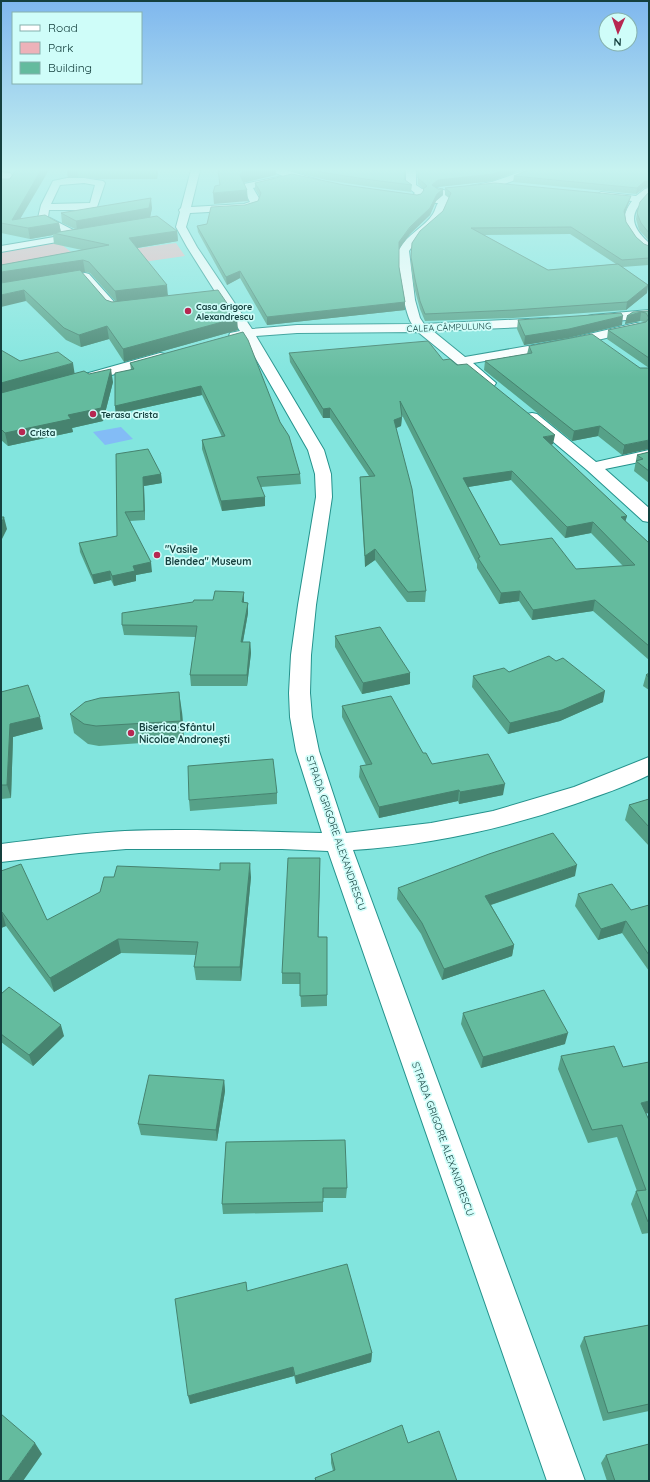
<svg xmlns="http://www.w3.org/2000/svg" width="650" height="1482" viewBox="0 0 650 1482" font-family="Quicksand,sans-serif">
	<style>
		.green { fill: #edb2b9 }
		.water { fill: #83bcf6 }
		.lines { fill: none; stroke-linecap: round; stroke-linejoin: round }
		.minor-casing { stroke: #24928c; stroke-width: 2 }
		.minor { fill: #fff; fill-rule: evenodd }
		.wall { fill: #56a188; fill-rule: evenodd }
		.shaded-wall { fill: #46836f }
		.building { fill: #64bb9e; stroke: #46836f; fill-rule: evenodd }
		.poi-dot { fill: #b72751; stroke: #cffdf9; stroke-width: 1.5 }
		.labels { text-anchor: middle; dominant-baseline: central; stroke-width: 3.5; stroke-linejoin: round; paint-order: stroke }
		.far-poi-label { font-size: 9px; font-weight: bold; fill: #15403e; stroke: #cffdf9; text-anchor: start }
		.far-street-label { font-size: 9px; fill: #15403e; stroke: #cffdf9 }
		.poi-label { font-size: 10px; font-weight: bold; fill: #15403e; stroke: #cffdf9; text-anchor: start }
		.street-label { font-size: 10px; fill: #15403e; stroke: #cffdf9 }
	</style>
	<rect width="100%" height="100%" fill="#82e5de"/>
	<path class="green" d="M58 242 83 261 1 276V252Z
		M176 243 185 256 129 264 111 252Z"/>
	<path class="water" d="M121 427 133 439 105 445 93 432Z"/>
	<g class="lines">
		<g class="minor-casing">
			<path id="minor" d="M191 170H200L191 207 244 204 250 202 242 186 244 184 283 176 269 170H285L319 180 321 182 316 185 288 177 287 180 253 188 260 200 258 206 245 210 190 213 186 227 197 247 252 329 297 325 412 324C405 315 395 259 399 250 407 234 424 228 433 214 435 211 436 206 438 203H428L414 198 412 196 415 193 406 186V170H416V185L422 189 437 188 450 192 453 196 449 200 441 218 415 242 409 251 415 300 420 318 424 324 548 318 552 319 554 322 552 325 548 326 433 331 465 357 568 339 636 323 640 324 642 327 640 330 568 347 473 363 496 383 494 386 489 387 484 386 418 332 297 333 256 336 324 450 331 474 332 497 316 605 311 655 310 693 312 717 319 751 346 833 431 823 493 811 574 787 649 757V775C625 787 600 795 575 804 503 829 429 845 353 850L585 1481H547L328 851 282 849H126L79 853 1 862V844C42 839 83 833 125 831 191 828 257 832 322 833L296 751 290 717 289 693 291 655 298 605 316 497 315 474 308 450 244 338 235 340 230 339 229 336 230 333 240 331 187 247 176 227 180 212 179 210 181 208ZM426 194 442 196 432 197 422 195Z
				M526 170H540L497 187 470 192 465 189 470 186 492 182Z
				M1 172 10 173 12 175 4 187 1 188Z
				M67 178H84L103 181 105 183 97 207 87 210H49L48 217 77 232 85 233 86 235 85 237 1 252V246L66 235 38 218 41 205 53 181ZM84 183 95 185 90 203 51 204 60 185Z
				M649 188V195C628 213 630 226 649 243V252C644 251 640 247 636 243 623 230 620 217 632 201L601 198 596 195 601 192 636 196 645 189Z
				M85 273 89 274 116 304 125 305 127 308 125 311H109L82 280 1 293V285Z
				M649 310V318L592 323 588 322 586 319 588 316 592 315Z
				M160 353 165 354 167 357 165 360 83 383 78 382 76 379 78 376Z
				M532 413 537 414 596 462 649 450V460L605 469 649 508V522L643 521 587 470 527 420 525 417 527 414Z"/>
		</g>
		<use href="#minor" class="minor"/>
	</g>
	<path class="wall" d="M67 170H158L157 179H97L78 177 68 178Z
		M287 170H405V180L412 185 411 192 372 187 326 180Z
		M418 170H520L493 181 437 187 436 188 438 189H443V195L436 201 430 215 410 234 399 248V267L405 302V310L267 325 240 278 227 285 198 232 197 226 207 224 245 205 258 201 260 197 255 189V183L344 185 417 195 421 194 423 192V189L418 184Z
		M649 170V187L644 188 636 194 513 182 514 176Z
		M1 179 21 219 59 223 61 232 75 229 62 223 61 213 152 208 150 217 177 231 178 241 137 248 168 295 238 330 124 362 109 339 81 347 66 340 26 301 1 265 82 250 54 244 53 235 30 239 1 233ZM81 272H85L90 273 115 301 112 302 106 300Z
		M445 188 629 202 625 214 626 222 636 237 644 244 649 246V265L622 267 648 285 647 293 626 310 513 318 425 321 420 309 414 287 411 265 412 243 443 211 449 198 445 195ZM570 234 616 264 548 270 484 235Z
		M649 192V241L639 230 636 219 637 213Z
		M649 311V368L607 339 608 330 645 322H644L640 321 625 324 627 316 633 312Z
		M518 320 622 325 568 338 524 345 517 329Z
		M243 332 300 474 301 484 261 487 265 506 222 511 202 449V440L222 437 202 395 116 414 115 406 131 370 130 363Z
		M529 346 640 368 622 455 598 436 572 441 484 370 485 361 527 354Z
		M1 350 20 361 75 373 89 374 113 382 103 421 72 428 73 432 8 446 1 440Z
		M289 353 443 360 457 365 553 444 551 445 627 516 625 521 649 543V660L593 611 532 620 519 601 499 604 477 568V564L402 415 401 426 396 428 426 591 425 602H407L375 560 365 567 360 487V477L369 476 330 418H323L290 362ZM511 480 565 538 591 533 623 566 576 569 500 545 468 487Z
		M649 452V483L634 471 637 455Z
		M116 454 161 474 162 483 144 486 145 520 130 521 152 572 136 575V581L114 586 111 580 94 584 80 552 79 543 117 536Z
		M244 602 248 603V613L243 642H250L251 653 247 686H191L190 675 196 637 124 635 122 625Z
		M335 636 410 673V684L362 694 335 647Z
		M509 672 603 702 560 721 508 734 472 687 473 676Z
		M649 673V690L643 686 646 675Z
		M1 692 43 729 13 737 11 798 1 799Z
		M342 706 423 753 432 764 503 795 459 804 458 801 379 818 359 777 360 766 366 765 342 717Z
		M182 712 184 740 99 746 88 744 74 733 70 714Z
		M277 793V804L190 811 189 800Z
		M649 799V846L625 820 629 805Z
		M320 869 318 937H327V1006L301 1007 300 984H282V973Z
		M1 871 47 920 251 877 241 981 196 980 194 967 196 955 121 953 54 992 6 926 1 928Z
		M575 876 491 905 514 945 512 956 442 980 421 934 397 899 398 888Z
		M578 894 631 910 649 905V971L622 933 598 940 575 906Z
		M1 994 64 1036 33 1066 1 1042Z
		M463 1013 565 1044 481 1068 461 1024Z
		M561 1056 623 1067 649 1120V1233L642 1234 631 1204 636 1191H637L617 1137 588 1143 558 1069Z
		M224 1080 225 1091 217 1141 141 1135 138 1124Z
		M226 1142 347 1188 346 1198H323V1212L223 1214 222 1204Z
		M247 1291 372 1353 371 1362 296 1384 294 1376 190 1404Z
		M649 1325V1411L603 1421 580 1346 584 1337Z
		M408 1443 457 1481H315V1478L333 1471 331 1463V1454Z
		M606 1455 649 1481H607L601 1463Z"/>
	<path class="shaded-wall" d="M41 170H49L16 226 12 220Z
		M67 170H77L78 177 68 178Z
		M156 170H158L157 179Z
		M248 170H276V175L243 183 240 175 242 172Z
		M504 170H520L493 181 437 187 432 192V185L438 180Z
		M645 181H649V187L644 188 636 194 637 188Z
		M443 189V195L436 201 430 215 410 234 399 249V242L437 194Z
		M247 190 248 201 214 204 213 193Z
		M631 196 629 202 623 218 624 211Z
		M151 198 152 208 150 218 77 230 76 221Z
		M59 223 61 233H53V235L30 239 28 228Z
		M177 231 178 241 131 249 129 238Z
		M83 260 85 272 1 283V272Z
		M240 271V278L227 285 226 277Z
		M167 285 168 297 117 302 115 291Z
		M648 285 647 293 626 310 627 302Z
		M24 290 26 301 1 307V295Z
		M405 302V310L267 325V317Z
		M641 312 640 321 625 324 627 316Z
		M623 316 622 325 568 338 524 345 525 336Z
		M237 318 238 330 124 362 123 349Z
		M107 326 109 339 81 347 79 335Z
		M73 363 75 376 1 396V383Z
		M111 369 113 382 103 421 72 428 73 432 8 446 5 433 68 415Z
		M201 386 202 395 116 414 115 406Z
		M330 408V418H323V409Z
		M402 417 401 426 394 429V420Z
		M600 426 598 436 572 441 574 431Z
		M555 435 553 444 541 447 543 437Z
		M649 440V449L622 455 624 445Z
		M512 471 511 480 462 488 463 478Z
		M161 474 162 483 144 486 145 520 144 511 143 477Z
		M265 497V506L222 511 221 501Z
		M627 516 624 526 621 517Z
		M4 517 7 529 1 541V524Z
		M593 522 591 533 565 538 567 527Z
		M375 549V560L365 567V556Z
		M151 562 152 572 136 575V581L114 586 112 576 133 566Z
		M110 571 111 580 94 584 92 575Z
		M520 591 519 601 499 604 501 593Z
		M244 592V602H242Z
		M595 600 593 611 532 620 533 610Z
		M248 603V613L241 652V642Z
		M250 642 251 653 247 686V675Z
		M410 673V684L362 694 363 683Z
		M605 691 603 702 560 721 508 734 510 723Z
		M179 692 182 712 184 740 181 721Z
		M40 717 43 729 13 737 11 798 7 785 10 724Z
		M505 784 503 795 459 804 460 792Z
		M459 790 458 801 379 818V807Z
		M320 858V869L318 948V937Z
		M250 863 251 877 241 981 240 967Z
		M577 865 575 876 484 907 485 896Z
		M2 912 6 926 1 928V913Z
		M626 921 622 933 598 940 601 929Z
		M118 939 121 953 54 992 50 978Z
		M514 945 512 956 442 980 444 969Z
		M61 1025 64 1036 33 1066 29 1055Z
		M568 1033 565 1044 481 1068 483 1057Z
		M224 1080 225 1091 217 1141 216 1130Z
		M649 1101V1113L636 1116 641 1103Z
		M372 1353 371 1362 296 1384 295 1376Z
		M293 1367 294 1376 190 1404 188 1396Z
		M35 1443 42 1454 23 1481H8Z"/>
	<path class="building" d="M16 170H41L12 220 45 215 59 223 28 228 1 223V179H10Z
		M218 170H248L242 172 240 175 247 190 213 193 215 186 220 185Z
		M314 170H405V180L412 185 372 180 326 173Z
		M418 170H504L493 174 438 180 432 185 438 189H443L437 194 430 208 410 227 399 242V267L405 302 267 317 240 271 226 277 197 226 207 224 211 207 245 205 258 201 261 193 255 183 292 174 344 185 417 195 421 194 424 190 423 189 427 186 418 178Z
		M528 170H649V181H645L637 188 514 176Z
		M495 183 631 196 624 211 626 222 636 237 644 244 649 246V258L622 260 571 227 471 228 548 270 618 264 648 285 627 302 514 310 425 314 420 301 415 279 411 257 412 243 420 231 443 211 451 193 445 188Z
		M649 192V233L641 223 637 213 640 202Z
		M151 198 149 208 76 221 61 213Z
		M157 216 177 231 129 238 167 285 115 291 89 262 83 260 1 272V265L109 245 53 233Z
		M80 270 106 300 112 302 218 290 237 318 123 349 107 326 79 335 64 328 24 290 1 295V283Z
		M649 311V358L608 330 646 322 649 318 646 313 641 312 627 316 633 312Z
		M621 313 623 316 569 329 525 336 518 320Z
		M243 332 248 340 280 422 289 436 300 474 257 477 265 497 221 501 202 440 225 436 201 386 115 406V373L134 369 130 363Z
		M592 334 640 368H649V440L624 445 600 426 574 431 485 361 532 353 529 346Z
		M428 341 443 360 450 359 457 365 467 364 555 435 543 437 627 516 621 517 649 543V646L595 600 533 610 520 591 501 593 478 558 480 557 400 401 402 417 394 420 412 489 426 591 408 592 375 549 365 556 360 477 375 476 330 408 323 409 289 353ZM512 471 567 527 593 522 635 565 576 569 552 538 500 545 463 478Z
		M1 350 20 361 58 352 73 363 1 383Z
		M111 369 101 408 68 415 71 419 5 433 1 429V393L84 371 89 374Z
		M148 449 161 474 143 477 144 511 125 512 151 562 133 566 135 571 112 576 110 571 92 575 79 543 117 536 116 454Z
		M649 452V471L636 461 643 459 637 455Z
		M1 517H4L1 524Z
		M215 591 244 592 242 602 248 603 241 642H250L247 675H190L197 626 122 625V613L193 602 194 600H213Z
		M380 627 410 673 363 683 335 636Z
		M549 656 556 661 563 658 605 691 562 710 510 723 473 676 504 668 509 672Z
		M649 673V677L646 675Z
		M28 685 40 717 10 724 7 785H1V692Z
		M179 692 181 721 96 726 84 724 70 714 85 702 100 698Z
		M391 696 423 753H426L432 764 488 754 505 784 460 792 459 790 379 807 360 766 372 764 342 706Z
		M273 759 277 793 189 800 188 766Z
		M649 799V827L629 805Z
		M553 833 577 865 485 896 514 945 444 969 422 923 398 888 489 854Z
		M288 858H320L318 937H327V995L300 996V973H282Z
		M220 863H250L240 967H194L198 942 118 939 50 978 2 912 1 913V871L21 864 47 920 100 892 104 877H114L117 866 220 870Z
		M612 884 631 910 649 905V955L626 921 601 929 578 894Z
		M9 987 61 1025 29 1055 1 1034V994Z
		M544 990 568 1033 483 1057 463 1013Z
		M614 1046 623 1067 649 1062V1101L641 1103 649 1120V1222H648L636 1191 646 1190 622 1125 592 1130 561 1056Z
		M149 1075 224 1080 216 1130 138 1124Z
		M345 1140 347 1188H323V1202L222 1204 226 1142Z
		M347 1264 372 1353 295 1376 293 1367 188 1396 175 1299 246 1282 247 1291Z
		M649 1325V1404L608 1413 584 1337Z
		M1 1414 35 1443 8 1481H1Z
		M402 1425 408 1443 439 1431 457 1481H316L315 1478 335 1470 331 1454Z
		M649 1444V1481H615L606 1455Z"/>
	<linearGradient id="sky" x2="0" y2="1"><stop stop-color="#7fb7ee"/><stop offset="0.45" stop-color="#c7f3f0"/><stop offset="1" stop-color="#c7f3f0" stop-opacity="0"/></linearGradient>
	<rect width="650" height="378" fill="url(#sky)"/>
	<g class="poi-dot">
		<circle cx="188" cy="311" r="4"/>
		<circle cx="93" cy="414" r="4"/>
		<circle cx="22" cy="432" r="4"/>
		<circle cx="157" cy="555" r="4"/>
		<circle cx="131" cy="733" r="4"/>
	</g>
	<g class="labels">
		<g class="far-poi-label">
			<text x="196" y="306">Casa Grigore<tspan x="196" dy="10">Alexandrescu</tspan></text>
			<text x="101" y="414">Terasa Crista</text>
			<text x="30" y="432">Crista</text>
		</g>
		<g class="far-street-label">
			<text transform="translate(449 327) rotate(-2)">CALEA CÂMPULUNG</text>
		</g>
		<g class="poi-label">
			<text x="165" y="549">"Vasile<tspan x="165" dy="12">Blendea" Museum</tspan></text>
			<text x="139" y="727">Biserica Sfântul<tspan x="139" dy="12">Nicolae Andronești</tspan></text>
		</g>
		<g class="street-label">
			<text transform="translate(336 833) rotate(71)">STRADA GRIGORE ALEXANDRESCU</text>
			<text transform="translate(443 1139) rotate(70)">STRADA GRIGORE ALEXANDRESCU</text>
		</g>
	</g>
	<rect width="650" height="1482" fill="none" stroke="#15403e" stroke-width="4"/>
	<rect x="12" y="12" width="130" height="72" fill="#cffdf9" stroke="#85b1ae"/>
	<rect x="20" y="25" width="20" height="6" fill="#ffffff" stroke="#85b1ae"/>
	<text x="48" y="32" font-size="12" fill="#15403e">Road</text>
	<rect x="20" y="42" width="20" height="12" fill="#edb2b9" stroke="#85b1ae"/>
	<text x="48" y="52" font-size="12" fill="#15403e">Park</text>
	<rect x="20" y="62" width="20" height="12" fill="#64bb9e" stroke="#85b1ae"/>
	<text x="48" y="72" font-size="12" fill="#15403e">Building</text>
	<g transform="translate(618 32) rotate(182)"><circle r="19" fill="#cffdf9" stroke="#85b1ae"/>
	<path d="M0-3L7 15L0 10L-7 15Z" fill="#b72751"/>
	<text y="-6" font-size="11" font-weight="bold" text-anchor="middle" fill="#15403e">N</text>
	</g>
</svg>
